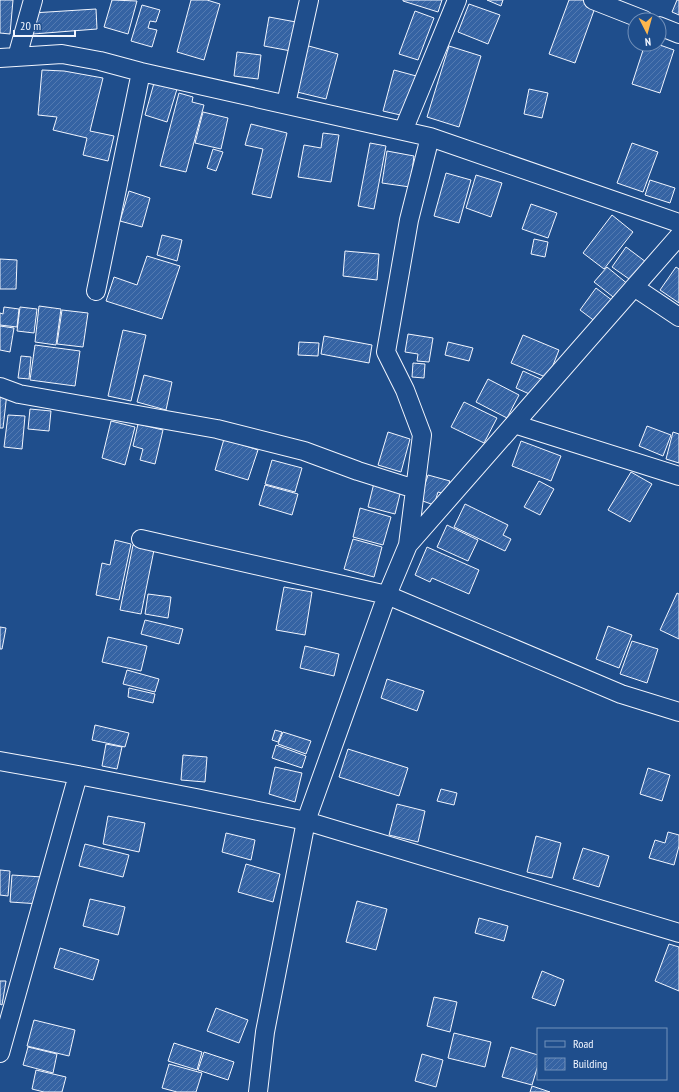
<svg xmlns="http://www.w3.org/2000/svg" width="679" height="1092" viewBox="0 0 679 1092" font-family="'PT Sans Narrow',sans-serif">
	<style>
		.building { fill: url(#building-hatch); stroke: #f2f6ff }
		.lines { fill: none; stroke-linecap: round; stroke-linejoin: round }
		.street-casing { stroke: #f2f6ff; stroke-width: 20 }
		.street { stroke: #1f4e8c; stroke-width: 18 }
	</style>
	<defs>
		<pattern id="building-hatch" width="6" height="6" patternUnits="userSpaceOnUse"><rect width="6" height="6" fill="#3563a3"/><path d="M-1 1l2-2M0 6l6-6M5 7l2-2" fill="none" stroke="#537ab1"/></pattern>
	</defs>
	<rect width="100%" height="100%" fill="#1f4e8c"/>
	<path class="building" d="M0 0H13L10 34 0 33Z
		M112 0 137 1 128 34 104 27Z
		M191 0H207L220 4 204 60 177 52Z
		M403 0H442L438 12 403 1Z
		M487 0H503L501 6Z
		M569 0H583L596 5 575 63 549 54Z
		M677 0H679V15L672 12Z
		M469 4 500 15 488 44 458 32Z
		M142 5 160 10 156 22 150 21 148 28 157 30 152 47 131 41Z
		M96 9 97 29 33 34 32 13Z
		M415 11 434 18 418 60 399 54Z
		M269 17 296 22 291 51 264 46Z
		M645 44H657L674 50 660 93 632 84Z
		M305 45 338 54 326 99 293 91Z
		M449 46 481 56 459 127 427 117Z
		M237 52 261 55 258 79 234 76Z
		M42 70 64 71 103 78 90 131 114 136 108 161 83 155 87 138 53 130 57 117 38 115Z
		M394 70 420 77 409 117 383 111Z
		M154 83 177 89 167 122 145 115Z
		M529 89 548 93 542 118 524 114Z
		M179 93 193 97 192 102 204 105 186 172 160 166Z
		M203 112 228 118 221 149 195 143Z
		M251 124 287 133 271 198 252 194 263 149 245 145Z
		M323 133 339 135 331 182 298 177 304 145 321 148Z
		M370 143 386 146 374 209 358 206Z
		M632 143 658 152 643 192 617 183Z
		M213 149 223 152 216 171 207 168Z
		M387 151 414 156 410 187 382 183Z
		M446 173 471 180 459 223 434 216Z
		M476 175 502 183 491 217 466 208Z
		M650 180 675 188 670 203 645 195Z
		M129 191 150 198 142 227 120 221Z
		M531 204 557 213 548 238 522 229Z
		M612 215 633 232 604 269 583 253Z
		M162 235 182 240 177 261 157 255Z
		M534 239 548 242 545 257 531 254Z
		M626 247 646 262 632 281 612 267Z
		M345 251 379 254 377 280 343 276Z
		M147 256 180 266 162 319 106 301 114 277 137 285Z
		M0 259 17 260 16 289H0Z
		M607 267 629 285 617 300 594 282Z
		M676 267 679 269V303L660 290Z
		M596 288 613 301 596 322 580 310Z
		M39 306 61 309 56 345 35 342Z
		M4 307 19 309 17 327 0 325V313L3 314Z
		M20 307 37 309 34 333 17 331Z
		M62 310 88 313 83 347 57 344Z
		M0 326 14 328 10 352 0 350Z
		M123 330 146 335 131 401 108 396Z
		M408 334 433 338 429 362 417 361 418 354 405 352Z
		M523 335 559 350 548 378 511 363Z
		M324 336 372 345 369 363 321 354Z
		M299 342 319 343 318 356 298 355Z
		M448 342 473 348 469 361 445 355Z
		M35 345 80 351 75 386 30 380Z
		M21 356 31 357 29 379 18 378Z
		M413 363 425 364 424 378 412 377Z
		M523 371 543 380 536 397 516 388Z
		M144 375 172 382 166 410 137 402Z
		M488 379 519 395 507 418 476 402Z
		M0 392 7 393 3 428H0Z
		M464 402 497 418 484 443 451 427Z
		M30 409 51 411 49 431 28 429Z
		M8 415 25 416 22 449 4 447Z
		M111 421 135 427 125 465 102 458Z
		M138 424 163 430 155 464 140 460 143 449 133 446Z
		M647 426 671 435 663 456 639 446Z
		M388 432 410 439 401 472 378 465Z
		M673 432 679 434V463L666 459Z
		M224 439 258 450 248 480 215 470Z
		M521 441 561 456 551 481 512 466Z
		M272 460 302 468 295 492 265 484Z
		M631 472 652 484 630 522 608 510Z
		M428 475 450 481 445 494 438 492 434 505 420 500Z
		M539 481 554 489 540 515 524 507Z
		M374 483 401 490 395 514 368 507Z
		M265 485 298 494 292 515 259 505Z
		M465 504 508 525 503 535 511 539 505 551 454 527Z
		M360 508 391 517 383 545 353 537Z
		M447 525 478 540 468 561 437 547Z
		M353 539 382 547 374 577 344 569Z
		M115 540 131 544 119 600 96 595 102 563 110 565Z
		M133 545 154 550 141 614 120 610Z
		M427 547 479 570 469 594 432 578 430 582 415 575Z
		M284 587 312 592 305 635 276 630Z
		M677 593 679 594V639L660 630Z
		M148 594 171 597 168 618 145 614Z
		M145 620 183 629 179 644 141 634Z
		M608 626 632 635 619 668 596 659Z
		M0 627 6 628 2 649H0Z
		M108 637 147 646 141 671 102 662Z
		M632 641 658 649 647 683 620 674Z
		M305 646 339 654 334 676 300 668Z
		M127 670 159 679 155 692 123 684Z
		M387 679 424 691 417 711 381 698Z
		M129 688 155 694 153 703 128 697Z
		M95 725 129 733 125 747 92 740Z
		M275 730 282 732 278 742 272 740Z
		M283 732 311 741 306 754 278 744Z
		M106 744 122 747 117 769 102 766Z
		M276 745 306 756 302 768 272 758Z
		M348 749 408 768 399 796 339 777Z
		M183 755 207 757 205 782 181 780Z
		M275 767 302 773 295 802 269 794Z
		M648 768 670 775 662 801 640 794Z
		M441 789 457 793 454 805 437 801Z
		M397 804 425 811 418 842 389 835Z
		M108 816 145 823 139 852 103 844Z
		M668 832 679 835V846L674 865 649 858 655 840 665 843Z
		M226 833 255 840 251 860 222 852Z
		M536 836 561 843 552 878 527 872Z
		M85 844 129 855 123 877 79 866Z
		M583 848 609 856 599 887 573 879Z
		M246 864 280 874 273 902 238 892Z
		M0 870 10 871 8 896 0 895Z
		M12 875 42 877 40 904 10 902Z
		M90 899 125 907 118 935 83 926Z
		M357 901 387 909 376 950 346 942Z
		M479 918 508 926 504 941 475 933Z
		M669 944 679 947V991L655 981Z
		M60 948 99 960 93 980 54 968Z
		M542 971 564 980 555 1006 532 998Z
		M0 981H6L2 1005 0 1004Z
		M434 997 457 1002 450 1032 427 1026Z
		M216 1008 248 1020 239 1043 207 1031Z
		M34 1020 75 1030 69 1056 27 1046Z
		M454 1033 491 1042 485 1067 448 1058Z
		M174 1043 202 1052 197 1070 168 1061Z
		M28 1047 57 1054 53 1073 23 1065Z
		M511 1047 538 1055V1065L532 1085 502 1077Z
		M204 1052 234 1062 228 1080 198 1070Z
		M422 1054 443 1060 436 1087 415 1081Z
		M169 1064 202 1073 196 1092H177L162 1088Z
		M36 1070 66 1077 62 1092H44L32 1089Z
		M532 1086 550 1092H530Z"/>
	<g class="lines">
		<g class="street-casing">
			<path id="street" d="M593 0 644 20
				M659 26 679 34
				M17 57 33 0
				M0 58 62 54 100 61 141 72 430 137 679 223
				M286 104 309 0
				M403 131 457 0
				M634 287 679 317
				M96 291 141 72
				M0 387 19 394 217 429 304 451 358 471 415 489
				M514 424 679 476
				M141 539 387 595 621 694 679 712
				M408 545 422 435 405 390 386 352 409 220 430 137
				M0 761 78 775 196 798 306 821 679 933
				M0 1053 78 775
				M258 1092 265 1032 306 821 387 595 408 545 679 236"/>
		</g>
		<use href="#street" class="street"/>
	</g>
	<rect x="537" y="1028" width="130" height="52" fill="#1f4e8c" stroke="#7391ba"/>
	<rect x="545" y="1041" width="20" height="6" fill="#1f4e8c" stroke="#7391ba"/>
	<text x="573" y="1048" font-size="12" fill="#f2f6ff">Road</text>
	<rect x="545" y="1058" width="20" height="12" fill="url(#building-hatch)" stroke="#7391ba"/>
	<text x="573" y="1068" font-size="12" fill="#f2f6ff">Building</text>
	<g transform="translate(647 32) rotate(174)"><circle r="19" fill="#1f4e8c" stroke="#7391ba"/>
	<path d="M0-3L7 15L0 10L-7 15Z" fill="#ffb74d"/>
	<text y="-6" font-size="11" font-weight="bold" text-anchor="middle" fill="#f2f6ff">N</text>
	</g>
	<path d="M14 30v6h61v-6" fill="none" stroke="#f2f6ff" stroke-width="2"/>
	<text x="20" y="30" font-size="12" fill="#f2f6ff" stroke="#1f4e8c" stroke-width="3" paint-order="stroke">20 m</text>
</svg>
